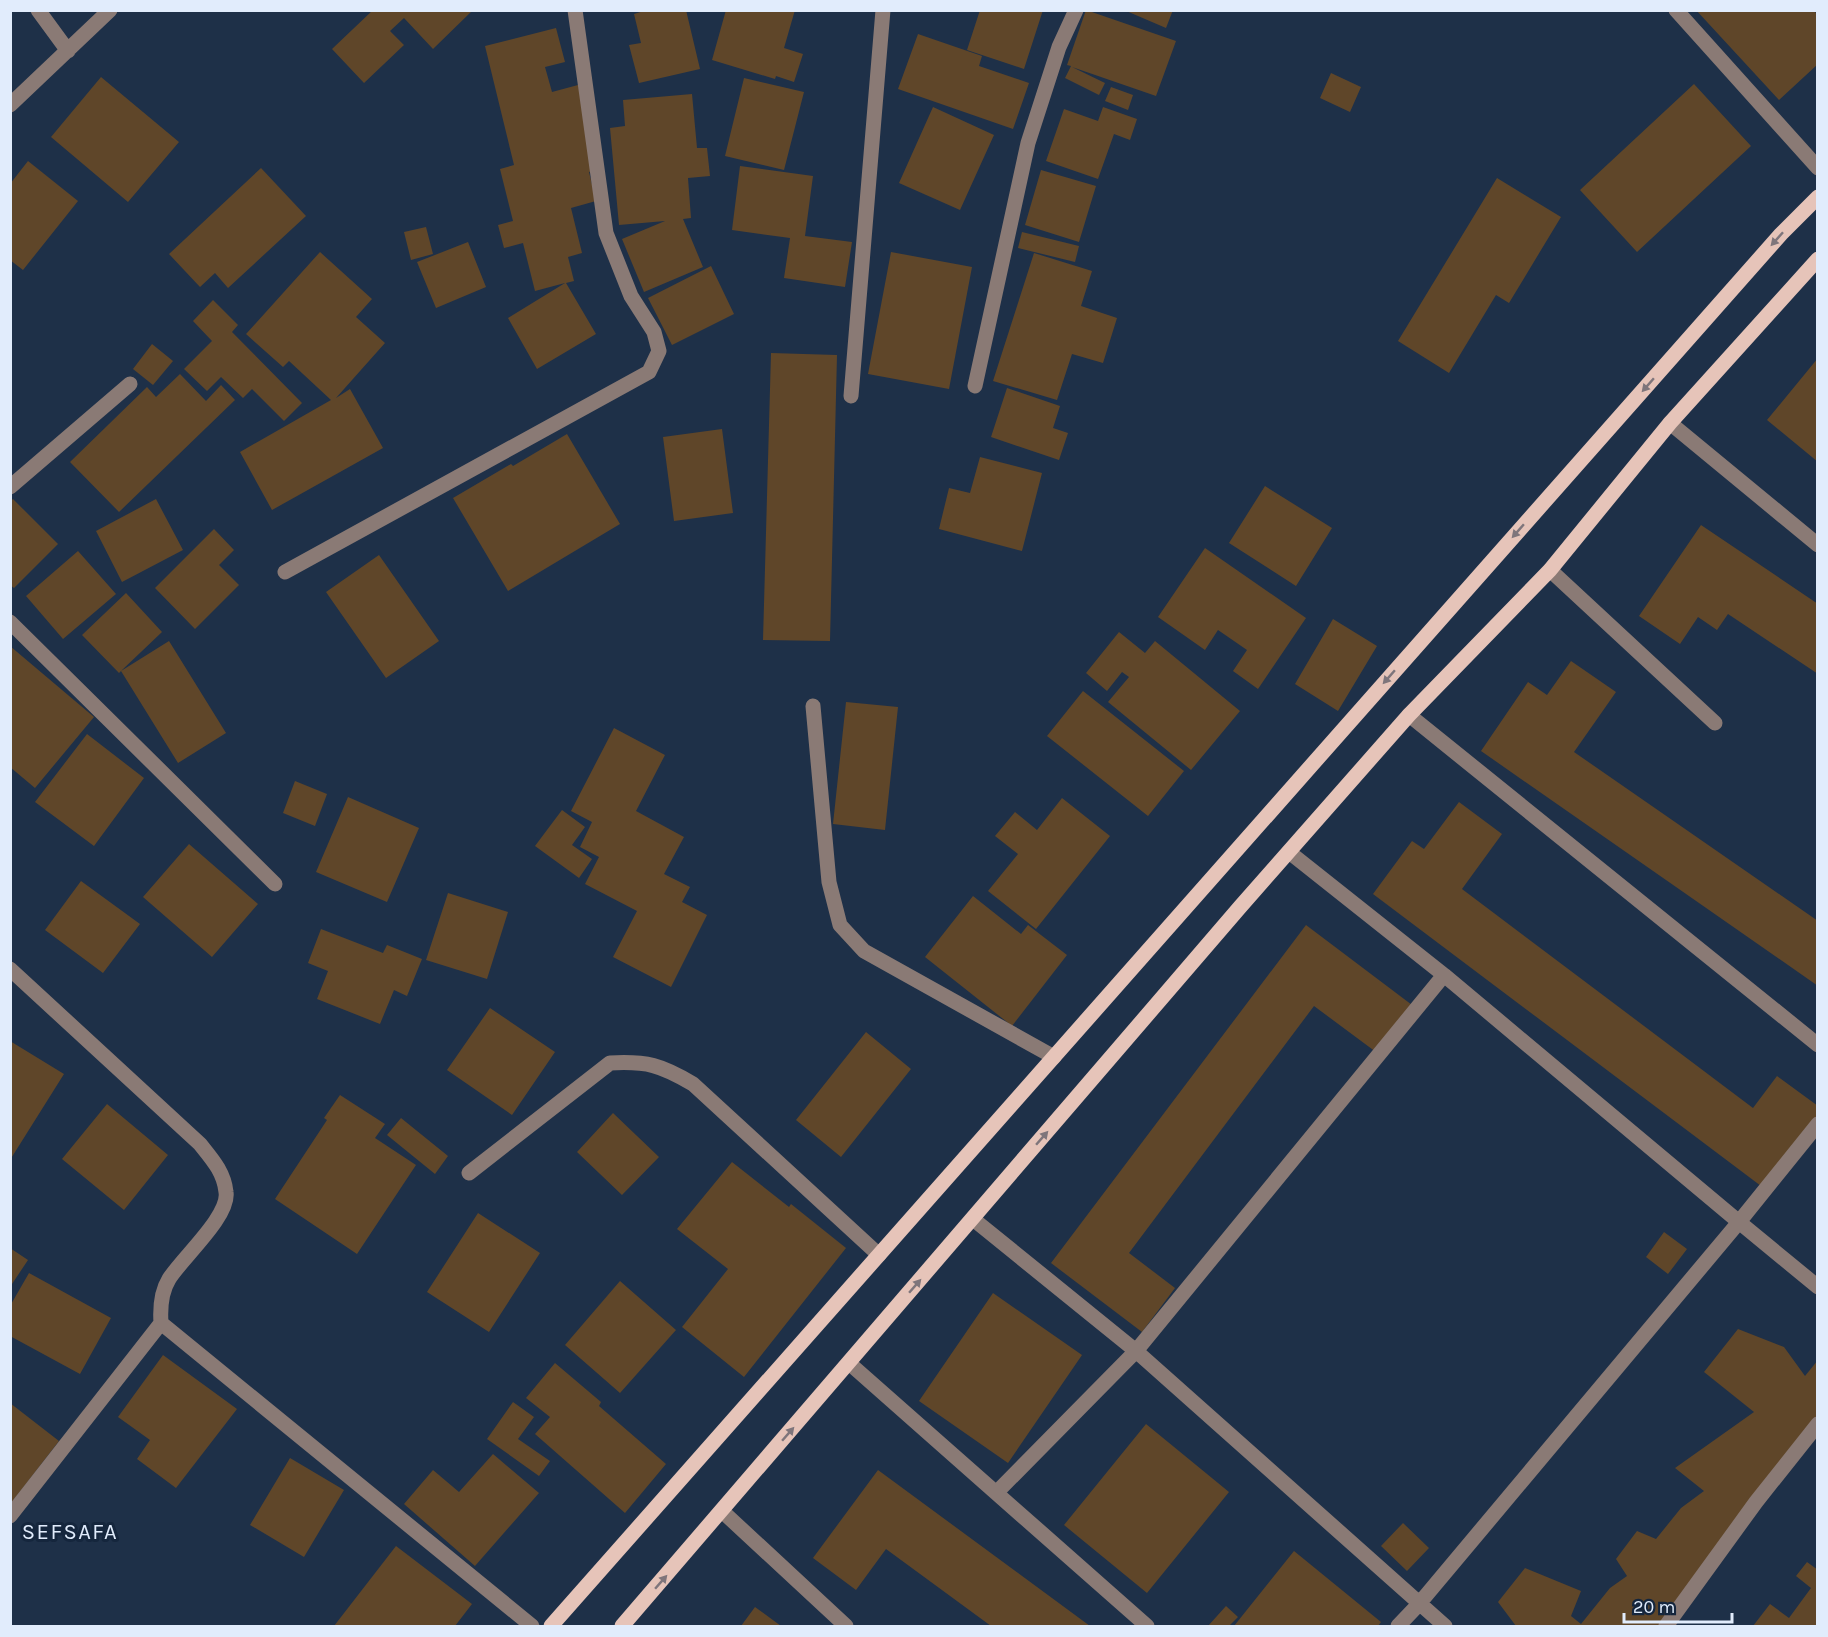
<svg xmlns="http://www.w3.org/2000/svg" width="1828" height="1637" viewBox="0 0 1828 1637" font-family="Karla,sans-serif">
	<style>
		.building { fill: #5f4629 }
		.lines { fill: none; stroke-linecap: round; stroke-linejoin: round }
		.minor { stroke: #8a7a75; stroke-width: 15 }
		.major { stroke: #e6c4b9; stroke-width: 15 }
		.oneway { fill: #7e757b }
		.labels { text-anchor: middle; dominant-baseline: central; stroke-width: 6; stroke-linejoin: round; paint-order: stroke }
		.quarter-label { font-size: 22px; letter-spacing: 1.5px; fill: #e1ecfc; stroke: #15263d }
	</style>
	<rect width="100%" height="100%" fill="#1e3048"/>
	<path class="building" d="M373 10H473L433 49 404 18 390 31 404 45 364 83 332 49Z
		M647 10H686L700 69 639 83 629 45 641 43 634 14Z
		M726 10H795L784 48 803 54 794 82 776 76 775 79 712 60Z
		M980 10H1043L1024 69 967 50Z
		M1086 10 1176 41 1156 96 1072 67 1105 83 1099 95 1065 78 1071 66 1067 65Z
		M1124 10H1173L1166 28Z
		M1696 10H1813L1818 15V64L1779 100Z
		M556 28 565 62 545 67 552 92 578 85 599 169 589 172 596 201 571 208 582 253 568 257 574 281 566 283 596 334 537 369 508 318 565 283 535 291 523 243 504 248 498 225 513 221 500 169 514 165 485 46Z
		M918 34 982 56 979 66 1029 83 1013 129 898 89Z
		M1331 73 1361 87 1350 112 1320 98Z
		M101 77 179 142 128 202 51 137Z
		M744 78 804 92 784 170 725 156Z
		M1694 84 1751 146 1637 252 1580 190Z
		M1111 87 1133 95 1128 110 1105 101Z
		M692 94 697 148H707L710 176 688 178 691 218 683 219 703 267 644 292 622 239 665 221 619 225 610 128 625 126 623 100Z
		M933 107 994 135 960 210 899 183Z
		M1103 107 1137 119 1130 140 1114 134 1098 179 1046 161 1064 109 1098 121Z
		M28 161 78 201 23 270 10 260V184Z
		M740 166 813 176 805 236 852 242 845 287 784 278 790 238 732 230Z
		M261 168 306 216 228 288 215 273 200 287 169 254Z
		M1041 170 1096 186 1079 242 1025 225Z
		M1497 178 1561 217 1509 303 1496 295 1449 373 1398 341Z
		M426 227 433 254 411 260 404 232Z
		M1022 232 1079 246 1075 262 1018 248Z
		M468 242 486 287 436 308 417 262Z
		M320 252 372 299 356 317 385 343 336 398 350 389 383 448 272 510 240 452 331 400 289 361 283 367 246 334Z
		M891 252 972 267 949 389 868 374Z
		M1034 253 1092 271 1081 306 1117 318 1103 363 1072 354 1057 400 993 381Z
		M711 266 734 314 672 345 648 298Z
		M213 300 238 325 232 332 302 403 284 421 252 389 243 398 221 377 207 391 184 369 212 341 193 321Z
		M152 344 173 361 153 385 133 369Z
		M771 353 837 355 830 641 763 640Z
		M1818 358V462L1767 420Z
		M180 374 206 401 221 385 235 400 119 512 70 462 147 387 156 397Z
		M1007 388 1060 406 1053 428 1068 433 1059 460 991 437Z
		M722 429 733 513 674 521 663 437Z
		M567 434 620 524 508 591 453 498 511 464 513 466Z
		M980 457 1042 473 1022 551 939 529 949 488 970 493Z
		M1265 486 1332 528 1296 586 1229 543Z
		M13 499 58 544 14 588 10 585V502Z
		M156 499 183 550 122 582 96 531Z
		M1701 525 1818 604V674L1728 614 1717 630 1698 617 1680 644 1639 616Z
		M214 529 234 550 219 565 239 585 195 629 155 588Z
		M1205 548 1306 618 1258 689 1233 671 1247 650 1218 630 1205 650 1158 617Z
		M78 551 116 594 63 639 26 596Z
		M379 555 439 641 386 678 326 592Z
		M126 593 162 632 121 671 169 641 226 733 178 763 121 671 119 673 82 635Z
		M1333 619 1377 646 1338 711 1295 684Z
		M1119 632 1145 653 1155 641 1240 711 1191 770 1108 702 1129 677 1122 672 1107 691 1086 673Z
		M10 646 94 717 35 788 10 767Z
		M1571 661 1616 692 1574 752 1818 921V986L1481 751 1528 682 1547 695Z
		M1083 691 1184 771 1148 816 1047 736Z
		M846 702 898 707 885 830 833 824Z
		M614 728 665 755 636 811 684 837 664 874 690 887 682 902 707 915 671 987 613 957 637 911 585 884 599 857 580 847 592 822 571 811Z
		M87 734 144 778 94 846 35 802Z
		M295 781 327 794 315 826 283 813Z
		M348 797 419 828 387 902 316 872Z
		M1062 798 1110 836 1036 929 988 891 1018 854 995 836 1015 812 1037 830Z
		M1459 802 1502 834 1462 889 1753 1108 1777 1076 1818 1106V1119L1765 1189 1373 894 1412 841 1424 849Z
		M562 810 585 827 572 845 592 859 579 878 535 846Z
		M189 844 258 904 212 957 143 897Z
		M81 881 140 924 103 973 45 930Z
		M448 893 508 912 487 979 426 960Z
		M973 896 1021 934 1028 925 1067 955 1012 1026 925 957Z
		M1306 925 1420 1011 1384 1058 1314 1006 1129 1253 1175 1288 1142 1332 1051 1263Z
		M321 929 383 953 387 945 422 959 407 996 394 990 380 1024 317 999 328 971 308 963Z
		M490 1008 555 1052 512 1115 447 1070Z
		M866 1032 911 1069 841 1157 796 1120Z
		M10 1041 64 1074 10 1160Z
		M340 1095 385 1124 375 1138 416 1165 357 1254 275 1199 327 1120 324 1118Z
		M107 1104 168 1155 124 1210 62 1159Z
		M613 1113 659 1157 622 1195 577 1152Z
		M401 1118 448 1156 435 1174 387 1135Z
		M732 1162 789 1207 791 1204 846 1248 744 1377 682 1327 728 1269 677 1229Z
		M478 1213 540 1253 489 1332 427 1292Z
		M1664 1232 1687 1249 1668 1274 1646 1257Z
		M10 1248 28 1260 10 1287Z
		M29 1273 111 1318 80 1374 10 1336V1306Z
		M620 1281 676 1330 620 1393 565 1345Z
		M993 1293 1082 1355 1008 1463 919 1401Z
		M1738 1329 1784 1347 1805 1376 1818 1360V1430L1662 1626H1516L1498 1602 1525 1568 1581 1591 1571 1616 1581 1624 1610 1588 1627 1576 1616 1559 1637 1531 1656 1539 1681 1508 1704 1491 1675 1468 1754 1412 1704 1372Z
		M163 1355 237 1409 176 1488 137 1459 150 1440 118 1417Z
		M555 1363 601 1402 599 1406 666 1464 625 1513 535 1434 550 1417 526 1398Z
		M513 1402 534 1417 518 1439 550 1461 539 1476 487 1439Z
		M10 1403 59 1441 12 1502 10 1501Z
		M1146 1424 1229 1492 1147 1593 1064 1525Z
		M493 1454 539 1493 475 1566 404 1504 433 1470 459 1492Z
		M290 1458 344 1490 304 1557 250 1525Z
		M878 1470 1090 1626H991L886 1549 856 1590 813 1558Z
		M1403 1523 1429 1548 1407 1571 1381 1546Z
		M396 1546 472 1604 455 1626H334Z
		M1294 1551 1381 1622 1378 1626H1234Z
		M1807 1562 1818 1570V1626H1753L1770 1604 1789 1618 1811 1588 1796 1576Z
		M1226 1606 1238 1617 1229 1626H1208Z
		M755 1607 781 1626H741Z"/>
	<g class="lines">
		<path class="minor" d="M38 10 68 51
			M1676 10 1818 168
			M10 105 110 10
			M975 386 1028 143 1059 47 1076 10
			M851 396 883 10
			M1670 423 1818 545
			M10 487 130 384
			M1550 570 1715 723
			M285 572 649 372 659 351 654 332 631 296 606 233 575 10
			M10 622 275 884
			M813 706 829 882 840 925 864 951 1054 1057
			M1409 715 1818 1045
			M1289 852 1444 975 1739 1222 1818 1124
			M10 969 200 1144C212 1159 224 1172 226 1192 230 1216 182 1258 169 1279 161 1292 160 1308 161 1323L532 1626
			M469 1173 610 1063C647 1061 661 1065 693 1084L879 1255
			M973 1219 1136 1351 1444 975
			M849 1363 1147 1626
			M996 1493 1136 1351 1445 1626
			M722 1511 846 1626
			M10 1516 161 1323
			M1398 1626 1418 1605 1739 1222 1818 1287
			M1666 1626 1756 1502 1818 1424"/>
		<path class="major" d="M551 1626 1781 234 1818 197
			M622 1626 1240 907 1409 715 1550 570 1670 423 1818 259"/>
	</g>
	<defs><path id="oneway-solid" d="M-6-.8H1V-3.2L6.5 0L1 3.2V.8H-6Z" transform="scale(1.5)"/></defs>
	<g class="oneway">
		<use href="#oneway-solid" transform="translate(1777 239) rotate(132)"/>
		<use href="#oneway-solid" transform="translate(1648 385) rotate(131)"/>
		<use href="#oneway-solid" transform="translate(1518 531) rotate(131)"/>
		<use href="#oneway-solid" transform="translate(1389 677) rotate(131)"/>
		<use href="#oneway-solid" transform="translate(1042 1138) rotate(-49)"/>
		<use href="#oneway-solid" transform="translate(915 1286) rotate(-49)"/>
		<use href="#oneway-solid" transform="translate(788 1434) rotate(-49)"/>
		<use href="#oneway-solid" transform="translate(661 1582) rotate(-49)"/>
	</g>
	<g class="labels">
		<g class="quarter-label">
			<text x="70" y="1532">SEFSAFA</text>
		</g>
	</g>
	<rect width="1828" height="1637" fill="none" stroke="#e1ecfc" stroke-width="24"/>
	<path d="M1624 1613v9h108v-9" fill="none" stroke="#e1ecfc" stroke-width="3"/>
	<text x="1633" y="1613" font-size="18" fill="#e1ecfc" stroke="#15263d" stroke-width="4.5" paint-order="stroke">20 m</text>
</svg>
